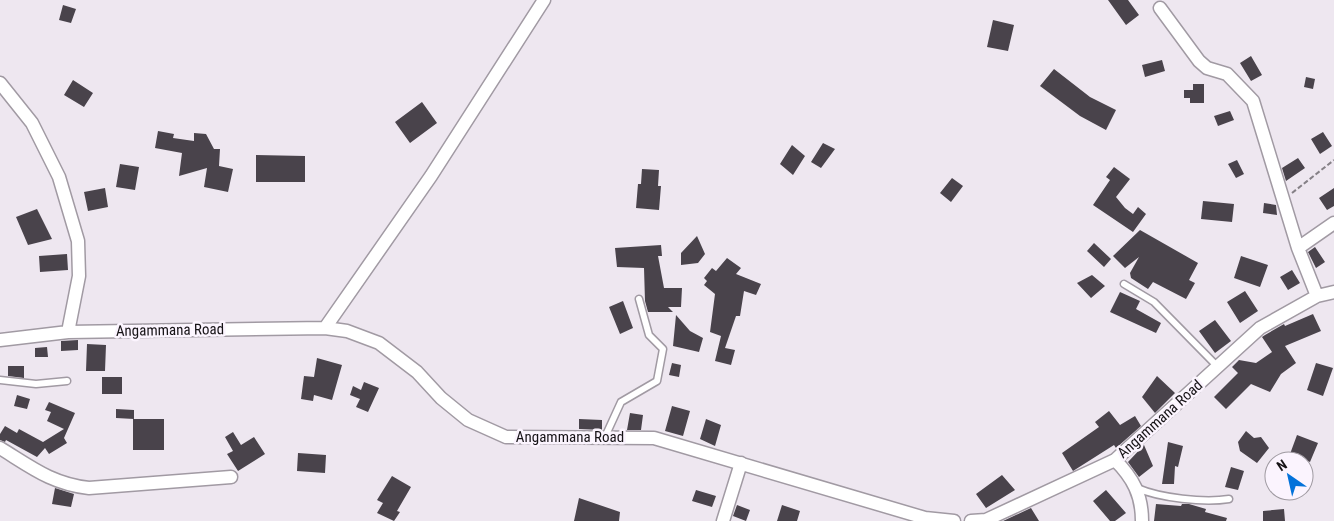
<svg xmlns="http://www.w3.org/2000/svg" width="1334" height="521" viewBox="0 0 1334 521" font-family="'Roboto Condensed',sans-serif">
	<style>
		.building { fill: #49434b }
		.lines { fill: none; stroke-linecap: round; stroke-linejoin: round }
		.lane-casing { stroke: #a19aa3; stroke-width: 9 }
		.street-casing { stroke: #a19aa3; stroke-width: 15 }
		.path { stroke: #858086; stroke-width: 2; stroke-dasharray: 5 2.5; stroke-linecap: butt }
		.lane { stroke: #fff; stroke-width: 6 }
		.street { stroke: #fff; stroke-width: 12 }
		.labels { text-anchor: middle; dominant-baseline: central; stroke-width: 5; stroke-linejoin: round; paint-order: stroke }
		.street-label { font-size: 15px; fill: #161316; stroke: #fbf4fe }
	</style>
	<rect width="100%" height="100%" fill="#eee7f0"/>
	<path class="building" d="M1108 0H1128L1139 15 1126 25Z
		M63 5 76 9 71 23 59 20Z
		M993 20 1014 25 1008 51 987 47Z
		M1251 56 1262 75 1251 81 1240 63Z
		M1162 60 1165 71 1145 77 1142 65Z
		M1054 69 1090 97 1116 110 1106 130 1080 116 1040 86Z
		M1306 77 1315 79 1313 89 1304 87Z
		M73 80 93 93 84 107 64 95Z
		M1193 84H1204V103H1190V98H1184V90H1193Z
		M422 102 437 123 410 143 395 122Z
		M1230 111 1234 120 1218 126 1214 116Z
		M158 131 174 134 173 138 194 141V133L206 134 214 149H220L219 166 233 169 228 192 204 187 207 168 179 176 182 153 155 148Z
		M1323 132 1332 146 1320 154 1311 139Z
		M823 143 835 149 821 168 811 162Z
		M792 145 805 156 793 175 780 164Z
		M256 155 305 156V182H256Z
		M1298 158 1305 168 1286 181 1282 168Z
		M1237 160 1244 174 1236 178 1228 164Z
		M120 164 139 167 135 190 116 187Z
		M1114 167 1130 179 1116 197 1125 208 1133 214 1138 207 1146 214 1133 232 1093 205 1110 180 1106 177Z
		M642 169 659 170 658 186H661L659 210 636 208 638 184H641Z
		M952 178 963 186 951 202 940 193Z
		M105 188 108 207 88 211 84 192Z
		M1334 188V206L1327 210 1319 198Z
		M1203 201 1234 204 1232 222 1201 219Z
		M1264 203 1276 205 1277 215 1263 213Z
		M37 209 52 239 28 245 16 217Z
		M1140 230 1198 263 1189 280 1195 283 1186 299 1153 282 1148 289 1131 278 1130 273 1139 257 1125 268 1113 256Z
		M697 236 705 254 698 263 681 265V253Z
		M1094 243 1111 259 1104 267 1087 251Z
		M661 245 662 256H658L664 288H682L681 307H668L673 312H648L645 301 644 268 617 267 615 248Z
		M1315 247 1325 262 1316 268 1308 252Z
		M67 254 68 270 40 272 39 256Z
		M1241 256 1268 265 1260 287 1234 278Z
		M727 258 741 268 736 274 761 284 756 295 744 291 740 316H736L725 348 735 350 731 365 715 361 721 336 710 332 715 294 704 285 707 281 704 278 712 268 716 271Z
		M1292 270 1300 283 1288 290 1280 277Z
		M1092 275 1105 286 1091 298 1077 283Z
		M1245 291 1258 311 1240 323 1227 302Z
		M1120 292 1140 301 1136 309 1161 323 1156 333 1110 312Z
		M623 301 633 328 620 334 609 307Z
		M1313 314 1321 331 1285 346 1296 363 1281 374 1270 392 1251 384 1226 409 1214 397 1238 373 1232 367 1239 360 1256 363 1272 352 1262 337 1265 335 1284 324 1285 326Z
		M676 315 690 331 703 338 699 352 673 346Z
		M1215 320 1231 341 1215 353 1199 331Z
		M78 340V350L61 351V341Z
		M87 344 106 345 105 371H86Z
		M47 347 48 357H35V348Z
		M317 358 342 365 332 400 314 395 313 401 301 399 304 376 314 377Z
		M672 363 681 365 679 377 669 375Z
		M1316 363 1333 368 1323 396 1307 390Z
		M8 366H24V378L8 376Z
		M1157 376 1175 393 1155 413 1142 397Z
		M102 377H122V394H102Z
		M364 382 379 388 368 412 356 407 360 399 350 395 353 386 361 390Z
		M17 395 30 399 27 409 14 406Z
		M49 402 75 413 64 438 67 443 49 454 45 448 37 457 6 440 5 442 0 440V434L5 426 17 433 19 429 43 442 64 429 47 421 51 412 45 410Z
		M672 406 690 411 683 436 665 431Z
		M116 409 134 410V419L116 418Z
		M1109 411 1120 425 1135 416 1141 426 1116 448 1114 445 1073 471 1062 453 1099 427 1095 422Z
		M630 413 643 415 641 430H627Z
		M133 419H164V450H133Z
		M579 419 602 420V430L579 429Z
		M706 419 721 425 715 446 700 439Z
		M1246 431 1254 438 1261 437 1269 448 1257 463 1240 451 1238 442Z
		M233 432 241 445 254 437 265 454 238 471 227 454 233 451 225 437Z
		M1297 435 1318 443 1310 462 1290 454Z
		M1168 442 1183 446 1178 467 1175 466 1174 484H1162Z
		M1144 445 1153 466 1139 477 1128 462Z
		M298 453 326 455 325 473 297 471Z
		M1231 467 1244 471 1238 490 1225 487Z
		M1002 475 1015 490 986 508 976 494Z
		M392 476 411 487 397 511 400 512 394 521 377 513 383 503 377 500Z
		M55 488 74 494 71 507 52 504Z
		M696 490 716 496 712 507 692 501Z
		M1106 490 1126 513 1115 521H1110L1093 501Z
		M579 498 620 512 619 521H574Z
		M1156 504 1181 506 1182 504H1189L1206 509 1205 512 1227 518 1226 521H1154Z
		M737 505 750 510 746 521 733 516Z
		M782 505 800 511 797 521H777Z
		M1031 508 1039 521H1003Z
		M1284 509 1285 521H1263V511Z"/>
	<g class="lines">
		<g class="lane-casing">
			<path id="lane" d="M1124 284 1154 302 1218 367
				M0 380 36 384 67 381
				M605 437 621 402 657 381 663 349 649 335 639 299
				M1137 488C1160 498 1204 503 1229 499"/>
		</g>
		<g class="street-casing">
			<path id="street" d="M1160 8 1199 61 1207 68 1227 74 1253 101 1298 248
				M0 83 32 123 59 177 78 241 79 276 68 332
				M1317 296 1298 248 1334 223
				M325 328 431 176 544 0
				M0 340 68 332 325 328 347 331 379 343 417 372 441 398 468 420 506 437 654 438 925 518 954 521
				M0 448C31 467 52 484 89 488L231 477
				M1115 460C1133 478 1142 495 1142 521
				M723 521 741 463
				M971 521 986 520 1115 460 1260 328 1317 296 1334 292"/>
		</g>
		<path class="path" d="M1292 193 1334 160"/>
		<use href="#lane" class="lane"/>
		<use href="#street" class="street"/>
	</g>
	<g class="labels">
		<g class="street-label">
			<text transform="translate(170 330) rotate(-1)">Angammana Road</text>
			<text transform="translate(1160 419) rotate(-42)">Angammana Road</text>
			<text x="570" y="437">Angammana Road</text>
		</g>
	</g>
	<g transform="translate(1289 476) rotate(326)"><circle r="24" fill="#fbf4fe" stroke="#9f9aa1"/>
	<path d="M0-4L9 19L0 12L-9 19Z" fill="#0372da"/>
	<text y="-8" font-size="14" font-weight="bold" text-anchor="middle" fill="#161316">N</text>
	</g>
</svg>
